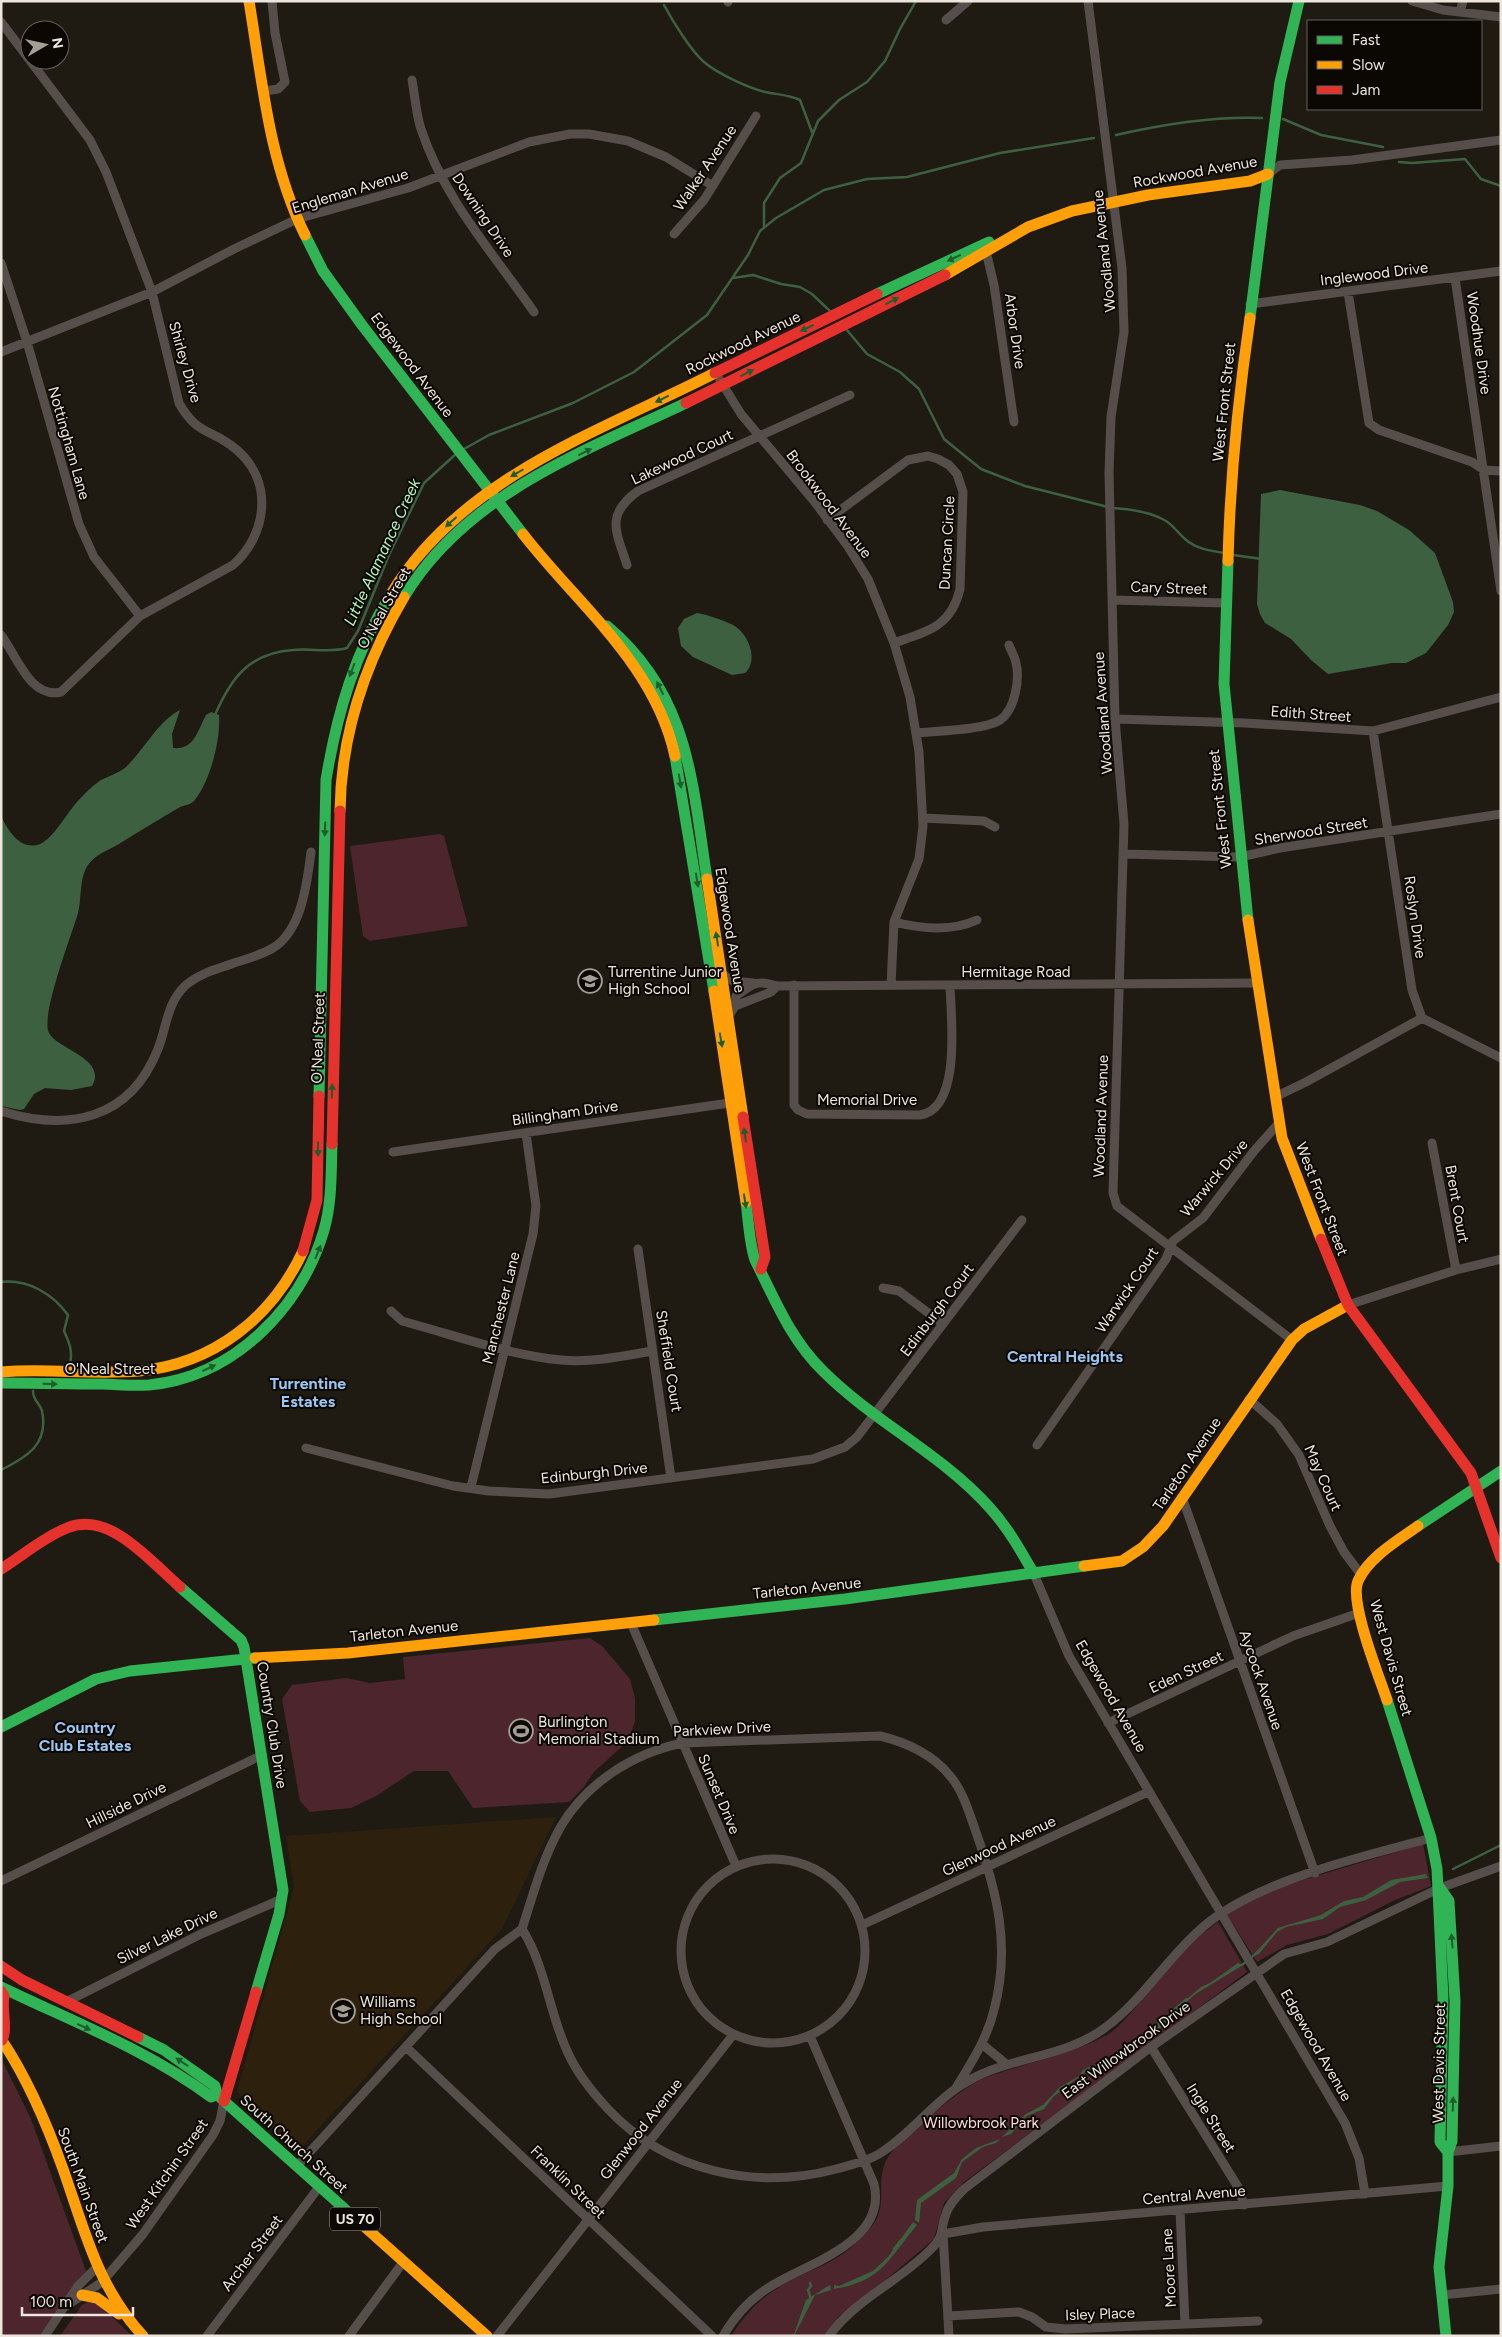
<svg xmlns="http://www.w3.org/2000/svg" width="1502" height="2337" viewBox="0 0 1502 2337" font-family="Figtree,sans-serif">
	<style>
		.built { fill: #2d210e }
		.green { fill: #4d252c }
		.water { fill: #3d6140 }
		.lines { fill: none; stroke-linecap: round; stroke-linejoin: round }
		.stream { stroke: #3d6140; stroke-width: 2.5 }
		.street { stroke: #554e4a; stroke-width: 9 }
		.fast { stroke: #30b455; stroke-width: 11 }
		.slow { stroke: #ff9f0a; stroke-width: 11 }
		.jam { stroke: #e5322d; stroke-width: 11 }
		.oneway { fill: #1e5e2c }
		.labels { text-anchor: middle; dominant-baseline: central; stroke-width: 4; stroke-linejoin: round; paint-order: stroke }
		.shield { fill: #0b0703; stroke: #a8a39b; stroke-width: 1 }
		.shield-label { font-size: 14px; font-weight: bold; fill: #ece6dc }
		.street-label { font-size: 15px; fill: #ece6dc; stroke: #0b0703 }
		.poi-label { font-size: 15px; fill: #ece6dc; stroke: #0b0703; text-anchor: start }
		.park-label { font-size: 15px; fill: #fdd9de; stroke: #0b0703 }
		.water-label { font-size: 16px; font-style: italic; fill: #b3f4b9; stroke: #0b0703 }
		.neighbourhood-label { font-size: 16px; font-weight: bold; fill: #9bc6f4; stroke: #0b0703 }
	</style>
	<rect width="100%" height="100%" fill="#1f1b13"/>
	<path class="built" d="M556 1817 502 1929 297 2152 237 2092 294 1887 286 1836Z"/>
	<path class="green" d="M440 834 444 836 468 926 370 941 363 936 350 846Z
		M590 1638 602 1646 630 1679 635 1698V1721L629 1740 594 1772 583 1788 569 1802 473 1808 448 1771H414L376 1796 351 1808 310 1812 300 1801 282 1699 292 1685 346 1678 370 1683 405 1679 403 1657Z
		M1423 1844 1431 1886 1393 1901 1328 1934 1287 1945 1257 1962 1227 1915 1259 1893Z
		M1218 1922 1247 1972 964 2182 944 2203 934 2239 868 2295 838 2317 825 2336H731C745 2315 759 2299 781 2286 806 2271 835 2264 856 2243 862 2237 872 2228 876 2220 889 2194 870 2173 897 2146 914 2129 961 2088 982 2079 1023 2063 1068 2056 1107 2035 1127 2024 1162 1972 1179 1953 1190 1941 1205 1932 1218 1922Z
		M1 2058 31 2119 86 2271 41 2336H1Z
		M90 2301 97 2302 132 2336H60L82 2305Z"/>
	<path class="water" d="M1280 490 1360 505 1377 511 1409 530 1435 553 1453 602 1454 612 1448 625 1426 653 1406 663H1392L1328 674 1311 660 1291 639 1265 623 1260 614 1257 604 1261 494Z
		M697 613C708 615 720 619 731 624 747 631 760 659 745 673L732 675 693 657 681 646 678 628 684 619Z
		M180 710 172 734 173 748C194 750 197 732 206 715L211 712 219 715C221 739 210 782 194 801 190 805 185 805 180 807 160 819 139 831 119 844 108 850 95 855 88 865 79 878 82 898 78 913 72 934 40 1016 49 1033 57 1049 108 1059 92 1086L71 1090 45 1088 34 1094 24 1109 20 1110 1 1106V816C8 830 19 849 37 845 52 842 67 812 78 801 85 793 92 786 101 780 109 776 118 773 125 768 145 749 157 722 180 710Z
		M1426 1874 1428 1878 1400 1882 1366 1900 1340 1907 1323 1919 1286 1927 1277 1932 1258 1955 1256 1952 1278 1928 1321 1915 1344 1901 1363 1897 1391 1880Z
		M1238 1963 1243 1965 1194 1995 1156 2032 1153 2027 1186 1998H1188L1201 1987 1210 1983Z
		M1150 2028 1151 2030C1145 2039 1134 2048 1125 2053L1121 2051 1118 2057 1109 2059V2063L1103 2065 1099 2063 1097 2068 1088 2070 1053 2097 1044 2109 1027 2116 1011 2134 1002 2137 1026 2114 1043 2105 1060 2087 1079 2076 1083 2070 1113 2056 1120 2049 1126 2051V2048Z
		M1000 2139 996 2143 983 2147 962 2162 956 2178 921 2203 919 2223 915 2220 917 2200 954 2173 962 2159 976 2148Z
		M913 2222 917 2225C888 2259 883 2281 834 2289V2285L839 2286 873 2271 888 2257Z
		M830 2285 831 2290 815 2295 794 2336H790L794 2334 806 2300Z"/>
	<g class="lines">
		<path class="stream" d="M664 5C672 20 691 51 704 62 718 74 752 90 770 93 782 95 789 95 800 100L812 132
			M1283 119 1321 135 1383 147
			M1116 135C1164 124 1212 116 1262 118
			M1399 162 1412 163 1465 159 1481 179 1501 186
			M764 226V203L780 178 801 163 818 121 839 100 867 82 885 61 900 29 916 1
			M733 278 753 275 781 284 800 287 812 294 831 312
			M846 329 867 354 900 372 919 389 944 439 981 469 1025 486 1108 507
			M464 449 489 435 573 403 634 372 707 315 748 255 760 231 776 218 824 190 867 179 907 177 1000 153 1094 138
			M1113 508C1130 509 1151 512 1166 521 1174 526 1178 533 1185 539 1196 549 1211 551 1225 553
			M1233 555 1262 559
			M215 715C231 678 249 653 293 650 311 648 330 653 347 648L358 631 389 555 424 483 457 453
			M1 1282C28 1279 53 1294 68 1315L64 1331C69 1342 73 1350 70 1364
			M1 1470C27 1457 49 1444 42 1411 40 1403 33 1401 33 1391
			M1453 1869 1501 1845
			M1242 1965 1259 1951
			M894 2249 901 2240
			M810 2283 811 2286 808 2290 811 2299"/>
		<path class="street" d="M728 1V2
			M1088 1 1122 268 1124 332 1111 417 1109 473 1115 719 1124 824 1113 1193 1117 1206 1292 1340
			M1412 1 1443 10 1501 17
			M1460 12 1463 1
			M946 20 968 1
			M1 22 90 140 106 172 152 292 179 403C198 437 212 428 237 450 274 482 267 535 233 565L140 616 61 692C30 699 17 656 1 635
			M412 80C415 96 416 114 421 129 444 199 493 253 534 312
			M264 91 278 89 285 82 275 33 272 1
			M1268 174 1280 165 1352 160 1501 140
			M674 234 704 200 756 116
			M985 247 994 285 1014 422
			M1 263 27 342 79 524 94 557 140 616
			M1455 278 1501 591
			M1348 292 1369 423 1379 430 1472 462 1484 470 1501 471
			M1250 304 1501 271
			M1 352 152 292 234 249 297 219 408 188 529 142 570 134H589L628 141 666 157 713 186
			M720 380 741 414 814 501 847 545 868 579 894 643 910 697 919 752 923 826 919 859 894 922 891 985
			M827 520 908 460 928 456 938 459 949 465 957 474 963 492 960 589C951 627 928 631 894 643
			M627 565C616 531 605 515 638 491L850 395
			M1112 600 1226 603
			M1115 719 1245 723 1373 731 1501 697
			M1373 731 1412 990 1422 1018 1501 1058
			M916 733C935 731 985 730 1000 720 1015 710 1020 679 1016 663 1015 657 1011 651 1009 645
			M923 818 984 821 995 827
			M1123 854 1240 857 1280 848 1501 814
			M894 922C922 929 951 932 977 920
			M722 974 733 981 753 983
			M794 985V1105L798 1110 807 1114 920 1115C962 1109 951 1017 950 986
			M735 1006 771 992 777 986
			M728 1017 735 1006 736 996C752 984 757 979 777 986L1256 983
			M1275 1097 1306 1082 1422 1018
			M1 1111C68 1132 130 1120 158 1049 167 1026 167 1002 186 985 200 973 218 969 234 963 247 959 261 955 273 948 302 930 307 883 311 852
			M1432 1143 1456 1270
			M393 1152 736 1102
			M638 1249 671 1478
			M883 1288 899 1291 943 1324
			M1348 1305 1456 1270 1501 1259
			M391 1311 402 1321C454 1335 508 1355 561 1360 592 1363 623 1356 652 1351
			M1249 1399 1277 1424 1299 1455 1330 1526 1344 1552 1362 1576
			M1037 1445 1166 1259 1173 1241 1203 1218 1254 1151 1279 1123
			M306 1448 453 1486 489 1491 549 1494 813 1459 845 1447 857 1437 1022 1220
			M471 1487 533 1234 536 1206 526 1133
			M1182 1497 1315 1873
			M1034 1574 1069 1656 1345 2123 1359 2158 1365 2194
			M631 1623 736 1866
			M1108 1723 1293 1636 1359 1613
			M681 1951a92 92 0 1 1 184 0a92 92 0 1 1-184 0Z
			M1 1881 262 1755
			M862 1925 1148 1792
			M66 2002 201 1934 282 1899
			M982 2044 1006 2064
			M406 2047 712 2336
			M1151 2047 1238 2187 1244 2205
			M956 2088C971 2063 987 2039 994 2010 1011 1946 997 1892 976 1832 969 1813 964 1793 951 1777 934 1755 906 1742 880 1736L683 1743C633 1753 586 1783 560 1828 542 1860 533 1895 522 1929 546 1967 549 2013 568 2053 577 2073 593 2093 608 2109 666 2171 755 2191 836 2169 850 2165 866 2162 879 2154 912 2134 935 2099 968 2081 1011 2056 1066 2058 1106 2027 1149 1995 1175 1944 1220 1914 1277 1876 1365 1856 1431 1838
			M1448 2152 1501 2146
			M297 2166 495 1949 522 1929
			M1180 2210 1185 2324
			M1442 2295 1501 2289
			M66 2306 102 2282 143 2234 213 2135 220 2121 224 2101
			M948 2316 1019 2312 1032 2317 1046 2327 1065 2329 1258 2321
			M45 2336 78 2286 97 2267
			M207 2336 319 2187
			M349 2336 404 2261
			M497 2336 733 2035
			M723 2336C734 2317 749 2300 768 2288 806 2263 888 2243 874 2184L810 2036
			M829 2336C855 2299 901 2281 932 2248 945 2236 940 2228 946 2214 949 2204 957 2196 964 2189L1151 2047 1284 1954 1327 1942 1440 1888 1501 1866
			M949 2336 943 2234 983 2227 1448 2186"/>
		<path class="fast" d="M305 235 323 271 362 325 523 534
			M877 294 989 242
			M1250 318 1280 82 1299 1
			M1228 561 1224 684 1248 920
			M404 597C466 494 583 452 686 403
			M607 626C689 695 692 781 707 879
			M675 756 714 991
			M319 1096 326 780C337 713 355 652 391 594
			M746 1202C748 1216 750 1251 756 1262 775 1300 791 1340 823 1371 874 1422 942 1454 990 1508 1008 1528 1021 1551 1034 1574
			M1 1383C35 1383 69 1384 104 1384 118 1385 134 1386 149 1385 233 1377 301 1309 324 1230 332 1202 331 1173 332 1144
			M1418 1526 1501 1471
			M180 1587 241 1640 244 1647 283 1890 279 1914 256 1992
			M654 1620 845 1599 1084 1566
			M1387 1700 1431 1838 1437 1869 1443 1998 1440 2142 1448 2152
			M1 1727 96 1679 130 1671 255 1658
			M1440 1888 1449 1901 1455 2001 1452 2141 1448 2152V2186L1439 2267 1446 2336
			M1 1987C71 2021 148 2050 211 2097L217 2094
			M138 2037 164 2050 215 2086 217 2094 224 2101 356 2219"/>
		<path class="slow" d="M249 1C262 80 269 162 305 235
			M945 275 1028 227 1072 211 1148 195 1250 181 1268 174
			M523 534C578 605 655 664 675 756
			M1228 561C1230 479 1238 399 1250 318
			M391 594C462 477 599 432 715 373
			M340 811C341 733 365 663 404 597
			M707 879 743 1117
			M1248 920 1282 1138 1321 1239
			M714 991 746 1202
			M1 1372C47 1368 93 1375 139 1371 213 1364 272 1318 303 1251
			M1084 1566 1122 1561 1143 1547 1163 1526 1292 1340 1304 1329 1348 1305
			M255 1658 348 1653 654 1620
			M1387 1700C1379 1676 1349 1602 1358 1581 1368 1558 1398 1540 1418 1526
			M1 2039C28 2079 47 2124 63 2169 85 2231 97 2286 143 2336
			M356 2219 487 2336
			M82 2295 97 2298 119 2314"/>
		<path class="jam" d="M715 373 877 294
			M686 403 945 275
			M743 1117 765 1257 761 1269
			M332 1144 340 811
			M1321 1239 1348 1305 1471 1473 1501 1558
			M303 1251 317 1200 319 1096
			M1 1569C22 1556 44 1537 67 1528 109 1510 150 1561 180 1587
			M1 1966 22 1980 138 2037
			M1 1991 4 1996C1 2010 8 2028 2 2040
			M224 2101 256 1992"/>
	</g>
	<defs><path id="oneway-solid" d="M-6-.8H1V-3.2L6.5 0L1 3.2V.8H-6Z" transform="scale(1.25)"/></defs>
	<g class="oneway">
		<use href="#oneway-solid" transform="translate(954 258) rotate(155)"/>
		<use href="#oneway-solid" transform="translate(892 301) rotate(-27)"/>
		<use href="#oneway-solid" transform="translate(807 328) rotate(155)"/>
		<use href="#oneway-solid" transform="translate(747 373) rotate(-27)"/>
		<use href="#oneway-solid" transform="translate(662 399) rotate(154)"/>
		<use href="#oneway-solid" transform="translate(585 452) rotate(-26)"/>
		<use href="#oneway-solid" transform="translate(517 473) rotate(150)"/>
		<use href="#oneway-solid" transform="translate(451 522) rotate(138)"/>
		<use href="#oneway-solid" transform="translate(352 670) rotate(111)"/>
		<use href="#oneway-solid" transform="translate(660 688) rotate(-116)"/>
		<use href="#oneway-solid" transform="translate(680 781) rotate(80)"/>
		<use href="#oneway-solid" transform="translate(325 829) rotate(92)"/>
		<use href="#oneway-solid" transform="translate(697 880) rotate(81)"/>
		<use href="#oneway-solid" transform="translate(717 939) rotate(-99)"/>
		<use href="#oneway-solid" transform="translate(721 1040) rotate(80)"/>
		<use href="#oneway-solid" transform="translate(332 1091) rotate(-89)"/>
		<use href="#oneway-solid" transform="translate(745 1135) rotate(-98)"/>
		<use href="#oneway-solid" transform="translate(318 1149) rotate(90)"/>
		<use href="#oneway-solid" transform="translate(745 1201) rotate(81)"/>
		<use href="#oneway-solid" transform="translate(318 1252) rotate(-68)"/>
		<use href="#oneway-solid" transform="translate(209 1368) rotate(-25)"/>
		<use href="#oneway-solid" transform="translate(50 1384) rotate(2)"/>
		<use href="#oneway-solid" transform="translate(1452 1941) rotate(-95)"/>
		<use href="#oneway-solid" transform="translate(84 2027) rotate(25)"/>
		<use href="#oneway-solid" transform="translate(182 2062) rotate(-147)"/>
		<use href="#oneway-solid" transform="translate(1453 2104) rotate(-88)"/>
	</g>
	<defs>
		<g id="school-ring" transform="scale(1.25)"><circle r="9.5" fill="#0b0703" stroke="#a49f96" stroke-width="1.5"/><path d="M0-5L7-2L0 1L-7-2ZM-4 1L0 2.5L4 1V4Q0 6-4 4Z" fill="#a49f96"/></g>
		<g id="stadium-ring" transform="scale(1.25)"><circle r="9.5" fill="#0b0703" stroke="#a49f96" stroke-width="1.5"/><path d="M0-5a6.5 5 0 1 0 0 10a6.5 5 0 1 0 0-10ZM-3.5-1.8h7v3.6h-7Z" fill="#a49f96"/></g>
	</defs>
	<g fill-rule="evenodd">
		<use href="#school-ring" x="590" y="981"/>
		<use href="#stadium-ring" x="521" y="1731"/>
		<use href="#school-ring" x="343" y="2011"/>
	</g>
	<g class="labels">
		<rect class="shield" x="330" y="2207.5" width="50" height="23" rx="4"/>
		<g class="shield-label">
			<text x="355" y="2219">US 70</text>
		</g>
		<g class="street-label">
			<text transform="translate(705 168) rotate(-56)">Walker Avenue</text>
			<text transform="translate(1195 172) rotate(-10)">Rockwood Avenue</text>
			<text transform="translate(350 191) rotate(-17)">Engleman Avenue</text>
			<text transform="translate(483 215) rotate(56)">Downing Drive</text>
			<text transform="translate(1104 251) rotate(-96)">Woodland Avenue</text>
			<text transform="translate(1374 274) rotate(-7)">Inglewood Drive</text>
			<text transform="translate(1015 331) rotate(82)">Arbor Drive</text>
			<text transform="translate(743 343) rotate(-26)">Rockwood Avenue</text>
			<text transform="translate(1479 343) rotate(82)">Woodhue Drive</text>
			<text transform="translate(185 362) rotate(74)">Shirley Drive</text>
			<text transform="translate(412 365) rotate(53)">Edgewood Avenue</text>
			<text transform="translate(1224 402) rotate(-84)">West Front Street</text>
			<text transform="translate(69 443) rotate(74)">Nottingham Lane</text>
			<text transform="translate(682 457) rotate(-25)">Lakewood Court</text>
			<text transform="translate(829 504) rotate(53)">Brookwood Avenue</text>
			<text transform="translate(947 543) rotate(-87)">Duncan Circle</text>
			<text transform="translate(1169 588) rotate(2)">Cary Street</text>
			<text transform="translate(384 608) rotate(-60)">O'Neal Street</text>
			<text transform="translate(1103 713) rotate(-94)">Woodland Avenue</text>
			<text transform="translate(1311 714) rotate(4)">Edith Street</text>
			<text transform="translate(1220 809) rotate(-96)">West Front Street</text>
			<text transform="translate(1311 831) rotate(-9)">Sherwood Street</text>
			<text transform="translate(1415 917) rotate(82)">Roslyn Drive</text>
			<text transform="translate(730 930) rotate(81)">Edgewood Avenue</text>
			<text x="1016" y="972">Hermitage Road</text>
			<text transform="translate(318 1038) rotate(-88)">O'Neal Street</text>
			<text x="867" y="1100">Memorial Drive</text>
			<text transform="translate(565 1113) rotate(-8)">Billingham Drive</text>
			<text transform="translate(1101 1116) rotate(-88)">Woodland Avenue</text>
			<text transform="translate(1214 1178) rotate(-50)">Warwick Drive</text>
			<text transform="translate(1322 1199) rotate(69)">West Front Street</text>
			<text transform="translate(1457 1204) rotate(80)">Brent Court</text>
			<text transform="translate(1127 1290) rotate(-56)">Warwick Court</text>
			<text transform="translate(501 1308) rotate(-76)">Manchester Lane</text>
			<text transform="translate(937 1310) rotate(-53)">Edinburgh Court</text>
			<text transform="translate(669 1361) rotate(81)">Sheffield Court</text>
			<text x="110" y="1369">O'Neal Street</text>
			<text transform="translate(1187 1464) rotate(-56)">Tarleton Avenue</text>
			<text transform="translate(594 1473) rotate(-6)">Edinburgh Drive</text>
			<text transform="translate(1323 1478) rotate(66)">May Court</text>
			<text transform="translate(807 1588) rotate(-6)">Tarleton Avenue</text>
			<text transform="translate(404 1631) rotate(-6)">Tarleton Avenue</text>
			<text transform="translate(1391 1658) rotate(74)">West Davis Street</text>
			<text transform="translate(1186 1672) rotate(-25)">Eden Street</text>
			<text transform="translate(1261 1680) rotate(71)">Aycock Avenue</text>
			<text transform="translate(1111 1696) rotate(60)">Edgewood Avenue</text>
			<text transform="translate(272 1725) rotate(81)">Country Club Drive</text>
			<text transform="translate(722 1729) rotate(-3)">Parkview Drive</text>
			<text transform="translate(719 1794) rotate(67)">Sunset Drive</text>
			<text transform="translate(126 1805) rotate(-26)">Hillside Drive</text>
			<text transform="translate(999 1846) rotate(-25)">Glenwood Avenue</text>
			<text transform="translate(167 1936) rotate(-26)">Silver Lake Drive</text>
			<text transform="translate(1316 2045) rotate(60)">Edgewood Avenue</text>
			<text transform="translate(1126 2050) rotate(-36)">East Willowbrook Drive</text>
			<text transform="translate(1439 2063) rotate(-89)">West Davis Street</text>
			<text transform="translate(1211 2118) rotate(58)">Ingle Street</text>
			<text transform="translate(641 2129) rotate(-52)">Glenwood Avenue</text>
			<text transform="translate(294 2144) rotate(42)">South Church Street</text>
			<text transform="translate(167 2174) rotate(-55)">West Kitchin Street</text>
			<text transform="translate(568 2182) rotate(44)">Franklin Street</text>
			<text transform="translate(83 2185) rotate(70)">South Main Street</text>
			<text transform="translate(1194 2195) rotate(-5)">Central Avenue</text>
			<text transform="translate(252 2253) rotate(-53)">Archer Street</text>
			<text transform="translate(1169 2268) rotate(-93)">Moore Lane</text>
			<text transform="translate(1100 2314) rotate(-2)">Isley Place</text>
		</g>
		<g class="poi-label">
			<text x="608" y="972">Turrentine Junior<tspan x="608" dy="17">High School</tspan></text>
			<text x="538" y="1722">Burlington<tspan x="538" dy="17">Memorial Stadium</tspan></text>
			<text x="360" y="2002">Williams<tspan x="360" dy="17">High School</tspan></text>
		</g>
		<g class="park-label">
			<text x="981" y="2123">Willowbrook Park</text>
		</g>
		<g class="water-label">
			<text transform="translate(382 552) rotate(-65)">Little Alamance Creek</text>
		</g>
		<g class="neighbourhood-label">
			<text x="1065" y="1356">Central Heights</text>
			<text x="308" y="1383">Turrentine<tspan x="308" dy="18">Estates</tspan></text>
			<text x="85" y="1727">Country<tspan x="85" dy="18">Club Estates</tspan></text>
		</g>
	</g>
	<rect width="1502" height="2337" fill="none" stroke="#ece6dc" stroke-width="5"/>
	<rect x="1307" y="20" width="175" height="90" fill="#0b0703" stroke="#65605a"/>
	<rect x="1317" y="36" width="25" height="8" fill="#30b455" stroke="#65605a"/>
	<text x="1352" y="45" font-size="15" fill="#ece6dc">Fast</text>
	<rect x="1317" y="61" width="25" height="8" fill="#ff9f0a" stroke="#65605a"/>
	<text x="1352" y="70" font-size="15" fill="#ece6dc">Slow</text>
	<rect x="1317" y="86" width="25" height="8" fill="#e5322d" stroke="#65605a"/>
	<text x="1352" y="95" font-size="15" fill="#ece6dc">Jam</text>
	<g transform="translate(45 45) rotate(81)"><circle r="24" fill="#0b0703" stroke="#65605a"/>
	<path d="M0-4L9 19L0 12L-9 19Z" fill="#a49f96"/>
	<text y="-8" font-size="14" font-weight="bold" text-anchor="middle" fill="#ece6dc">N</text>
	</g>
	<path d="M22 2307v8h111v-8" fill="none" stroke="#ece6dc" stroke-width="2.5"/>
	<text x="30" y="2307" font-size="15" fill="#ece6dc" stroke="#0b0703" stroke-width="4" paint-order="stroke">100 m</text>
</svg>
